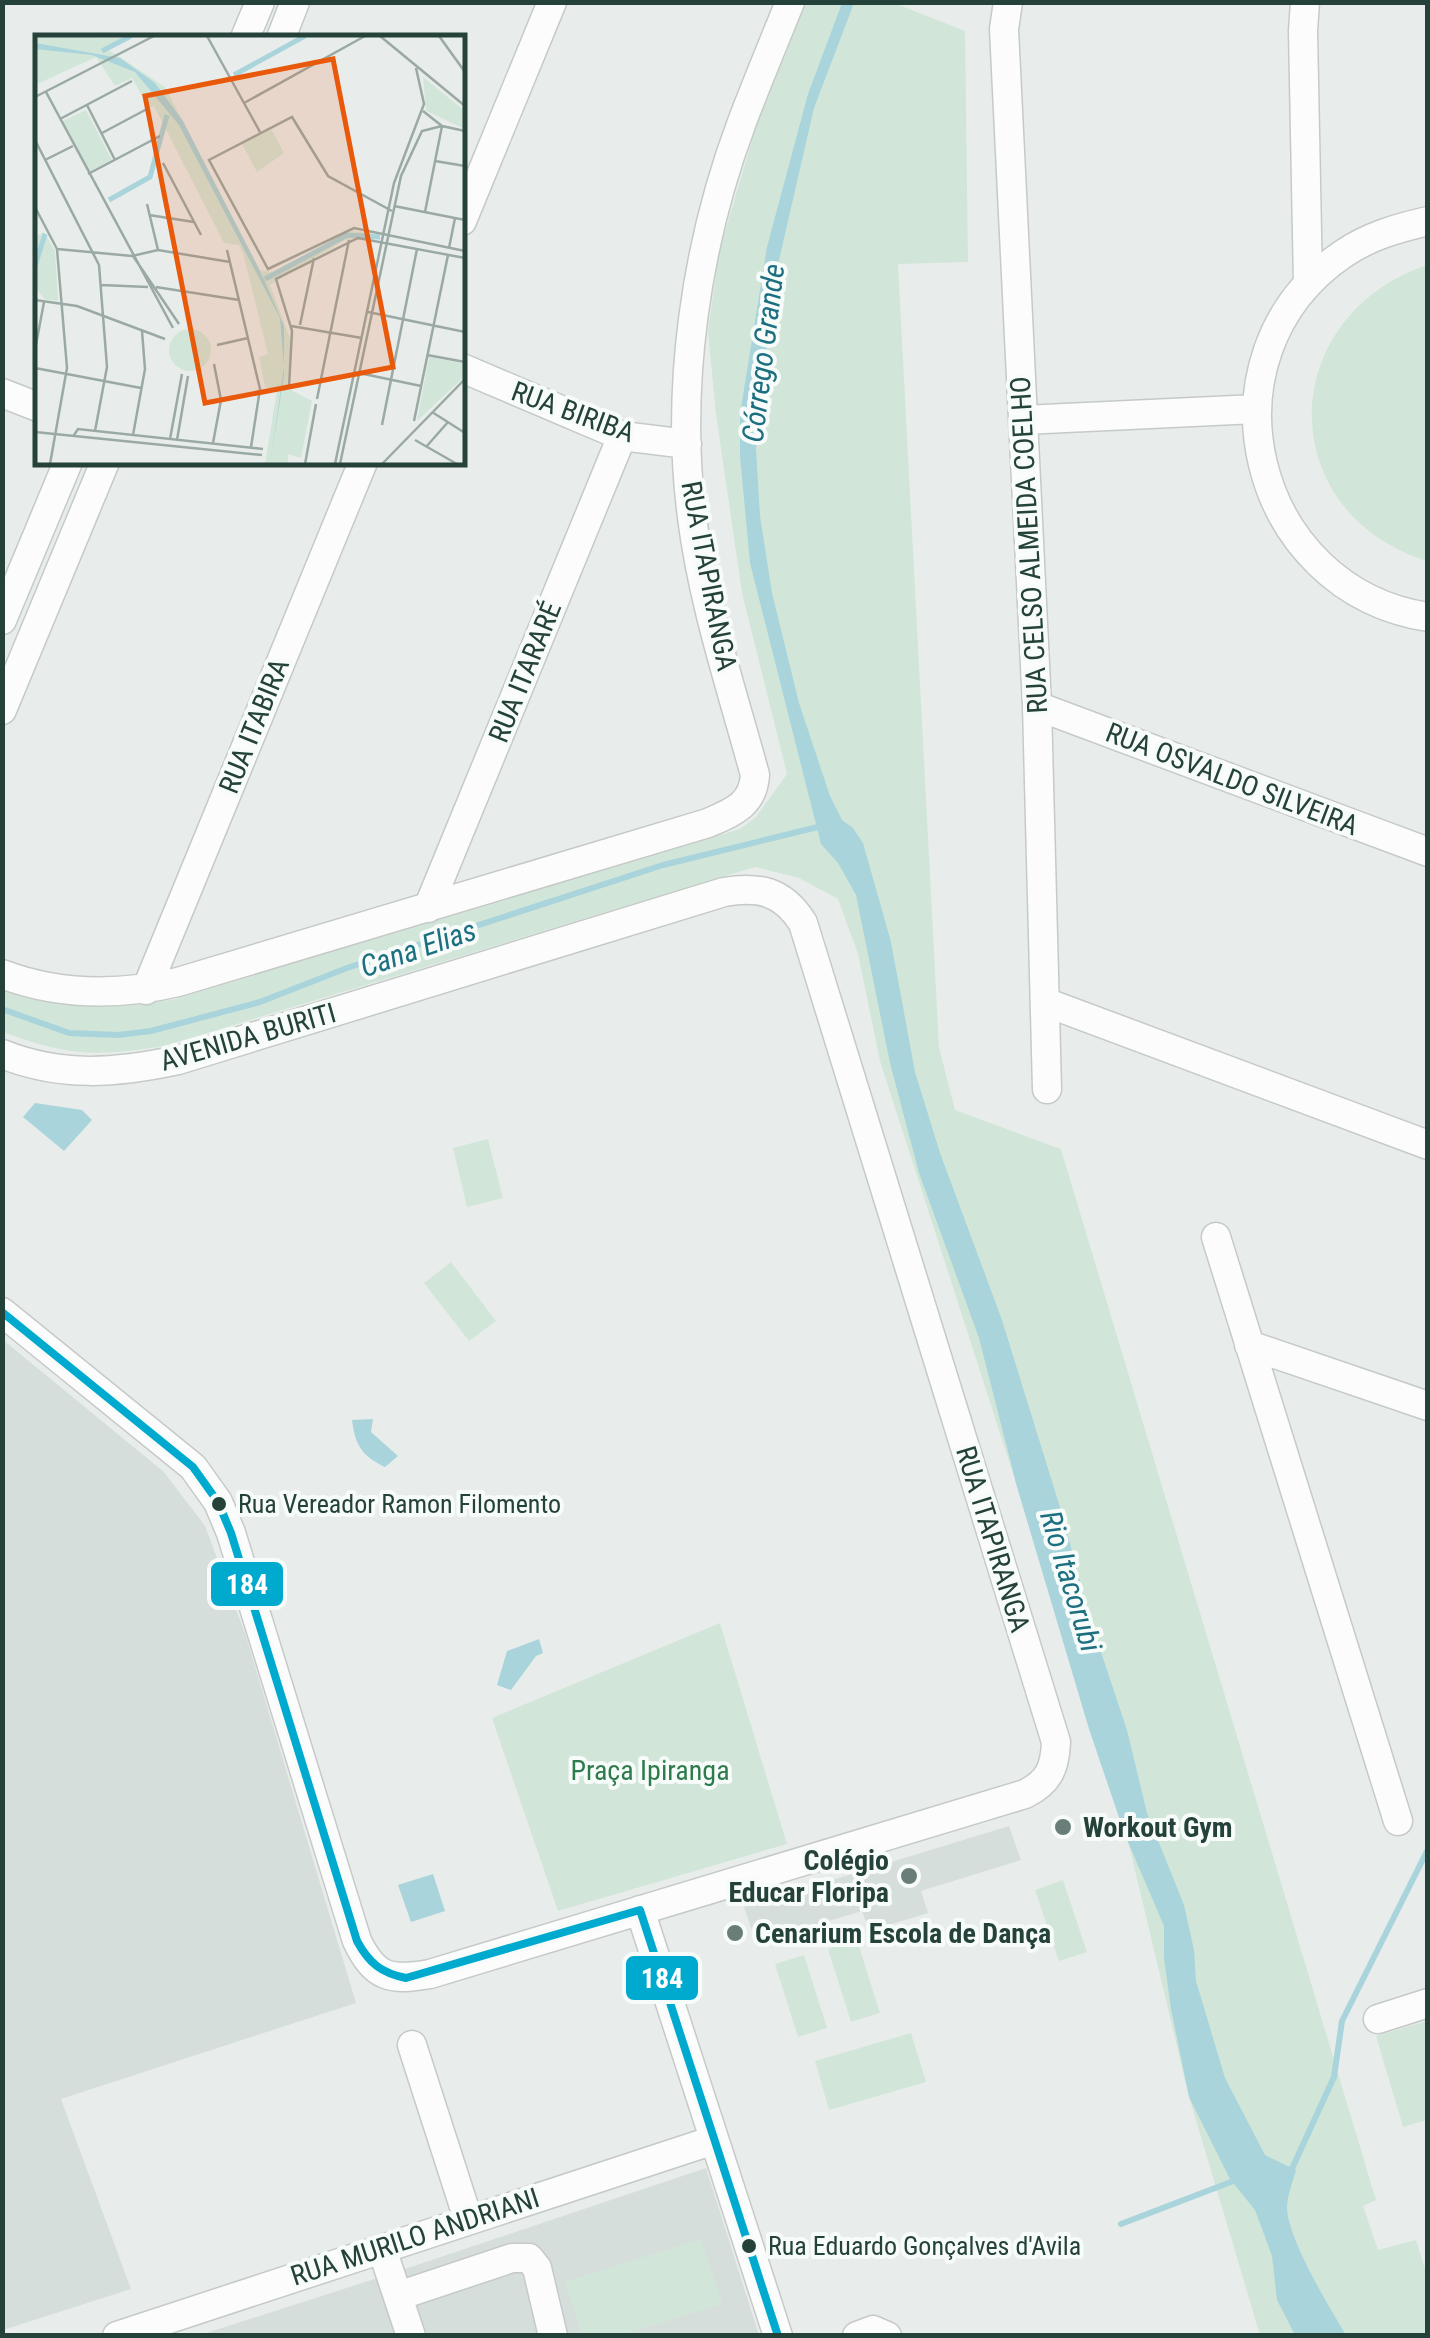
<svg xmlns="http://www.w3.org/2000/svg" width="1430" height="2338" viewBox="0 0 1430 2338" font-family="'Roboto Condensed',sans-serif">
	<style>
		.built { fill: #d6dedb }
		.green { fill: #d1e6d8 }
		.water { fill: #a9d4db }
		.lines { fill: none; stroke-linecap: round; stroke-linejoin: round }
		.stream { stroke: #a9d4db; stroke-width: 6 }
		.minor-casing { stroke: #c5cac8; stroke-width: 31 }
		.minor { stroke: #fcfcfc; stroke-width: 28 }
		.bus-1-casing { stroke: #f7fbf9; stroke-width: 15 }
		.bus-1 { stroke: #00a9ce; stroke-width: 8 }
		.bus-dot { fill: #24423a; stroke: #f7fbf9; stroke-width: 4 }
		.poi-dot { fill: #697e78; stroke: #f7fbf9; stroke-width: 4 }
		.labels { text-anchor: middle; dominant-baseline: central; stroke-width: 8; stroke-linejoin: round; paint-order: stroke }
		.bus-label { font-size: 26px; fill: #24423a; stroke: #f7fbf9; text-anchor: start }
		.street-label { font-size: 28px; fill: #24423a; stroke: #f7fbf9 }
		.park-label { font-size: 28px; fill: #2d7a4b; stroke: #f7fbf9 }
		.poi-label { font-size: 28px; font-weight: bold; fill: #24423a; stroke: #f7fbf9; text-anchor: start }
		.water-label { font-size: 30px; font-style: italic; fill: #1c6f80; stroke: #f7fbf9 }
		.inset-river { fill: none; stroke: #a9d4db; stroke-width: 5 }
		.inset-road { fill: none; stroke: #9aa9a4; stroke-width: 2.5 }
		.view { fill: #e8590c; fill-opacity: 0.15; stroke: #e8590c; stroke-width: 5 }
		.inset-edge { fill: none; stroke: #24423a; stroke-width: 5 }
		.line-badge { stroke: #f7fbf9; stroke-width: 4 }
		.badge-label { font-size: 28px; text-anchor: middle; font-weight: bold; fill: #fff }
	</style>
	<rect width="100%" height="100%" fill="#e8edeb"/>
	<path class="built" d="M2 1339 164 1472 205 1526 246 1636 356 2003 61 2099 131 2289 3 2330Z
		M1009 1826 1021 1860 921 1891 928 1913 869 1931 862 1911 756 1943 744 1907Z
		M706 2168 759 2335 197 2336 387 2275Z"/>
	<path class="green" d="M806 3H894L965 31 968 262 898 264 939 1047 955 1110 1061 1149 1376 2200 1363 2206 1378 2250 1416 2240 1427 2275V2335H1260L1189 2097 1118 1799 880 1061 858 954 838 899 799 878 755 867 164 1046C95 1057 68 1056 3 1032L2 983 114 1005 172 1000 740 829 756 817 787 774 742 593 716 414 708 332 719 252 756 127Z
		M1427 265H1428L1427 561C1272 512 1275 317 1427 265Z
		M488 1139 503 1198 467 1207 453 1148Z
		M451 1262 496 1321 469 1341 424 1283Z
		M720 1623 787 1844 558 1911 492 1718Z
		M1063 1880 1087 1952 1059 1961 1035 1890Z
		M857 1940 880 2013 851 2022 828 1949Z
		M804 1955 827 2028 798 2037 775 1964Z
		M1427 2021V2120L1403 2127 1376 2036Z
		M911 2033 926 2082 829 2110 815 2061Z
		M701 2239 722 2304 621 2335H582L565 2282Z"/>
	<path class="water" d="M842 3H854L814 108 774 282 756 448 760 516 772 593 799 703 830 796 842 820 853 828 863 843 891 942 915 1072 940 1153 1002 1320 1063 1517 1089 1616 1127 1730 1147 1813 1184 1905 1194 1950 1196 1981 1225 2078 1265 2155 1296 2170C1293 2182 1287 2195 1287 2208 1288 2239 1329 2307 1346 2335H1295L1277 2300 1272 2256 1255 2210 1230 2179 1189 2097 1171 2009 1164 1958V1926L1125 1835 1089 1729 1017 1487 979 1338 919 1173 890 1063 856 895 838 863 821 844 750 563 740 456V414L767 247 808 94Z
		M35 1103 82 1110 92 1120 64 1151 23 1117Z
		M373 1419 371 1432 398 1456 385 1467C362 1456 355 1445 352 1420Z
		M539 1639 543 1653 536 1656 511 1690 497 1685 507 1651Z
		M433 1874 445 1911 411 1922 398 1885Z"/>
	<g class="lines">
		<path class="stream" d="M2 1009 69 1033 118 1035 151 1031 260 1002 347 968 663 865 826 825
			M1290 2173 1334 2077 1342 2021 1428 1849
			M1121 2224 1236 2180"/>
		<g class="minor-casing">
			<path id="minor" d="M1008 2 1004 29 1037 706 1047 1089
				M1305 2 1303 31 1308 284
				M245 38 260 2
				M281 38 295 2
				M462 221 552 2
				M1428 221C1398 228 1369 236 1343 254 1193 356 1251 590 1428 617
				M462 368 622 436 687 444
				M2 393 38 407
				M1023 420 1256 409
				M2 620 68 462
				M1037 706 1428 852
				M2 710 105 462
				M428 908 622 436
				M2 974C60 996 118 996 178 982L708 823C733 812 753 805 755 775 732 690 703 605 692 517 675 388 696 244 742 122 757 82 774 42 790 2
				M146 990 363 462
				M1045 1002 1428 1145
				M2 1054C62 1078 117 1073 178 1060L724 892C759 886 783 891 803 923L1056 1742C1055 1768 1049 1782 1025 1794L430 1974C390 1981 375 1978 357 1941L231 1533 218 1502 193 1467 2 1312
				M1216 1237 1398 1821
				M1249 1345 1428 1406
				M640 1910 778 2336
				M1378 2019 1428 2003
				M412 2045 468 2219
				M382 2249 411 2336
				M398 2296 512 2258H529L537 2268 553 2336
				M117 2336 714 2140
				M857 2336 873 2330 887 2336"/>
		</g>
		<use href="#minor" class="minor"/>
		<g class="bus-1-casing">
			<path id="bus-1" d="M2 1312 193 1467 218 1502 231 1533 357 1941C369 1963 381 1973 406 1978L640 1910 778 2336"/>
		</g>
		<use href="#bus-1" class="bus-1"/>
	</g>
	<g class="bus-dot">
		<circle cx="219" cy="1504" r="9"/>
		<circle cx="749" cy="2246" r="9"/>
	</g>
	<g class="poi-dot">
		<circle cx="1063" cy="1827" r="10"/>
		<circle cx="909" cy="1876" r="10"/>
		<circle cx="735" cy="1933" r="10"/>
	</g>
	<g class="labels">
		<g class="bus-label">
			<text x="238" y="1504">Rua Vereador Ramon Filomento</text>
			<text x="768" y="2246">Rua Eduardo Gonçalves d'Avila</text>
		</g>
		<g class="street-label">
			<text transform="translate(573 412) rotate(20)">RUA BIRIBA</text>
			<text transform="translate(1029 545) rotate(-93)">RUA CELSO ALMEIDA COELHO</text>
			<text transform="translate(709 576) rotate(79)">RUA ITAPIRANGA</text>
			<text transform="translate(525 672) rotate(-68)">RUA ITARARÉ</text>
			<text transform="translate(254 726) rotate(-68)">RUA ITABIRA</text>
			<text transform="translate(1232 779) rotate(21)">RUA OSVALDO SILVEIRA</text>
			<text transform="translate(248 1037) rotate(-16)">AVENIDA BURITI</text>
			<text transform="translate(993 1539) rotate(73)">RUA ITAPIRANGA</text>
			<text transform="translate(415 2237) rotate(-18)">RUA MURILO ANDRIANI</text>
		</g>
		<g class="park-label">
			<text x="650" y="1770">Praça Ipiranga</text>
		</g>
		<g class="poi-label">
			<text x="1083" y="1827">Workout Gym</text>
			<text x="889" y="1860" text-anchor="end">Colégio<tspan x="889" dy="32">Educar Floripa</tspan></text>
			<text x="755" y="1933">Cenarium Escola de Dança</text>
		</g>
		<g class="water-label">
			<text transform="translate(763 353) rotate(-83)">Córrego Grande</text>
			<text transform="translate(418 948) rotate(-19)">Cana Elias</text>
			<text transform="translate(1071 1581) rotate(73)">Rio Itacorubi</text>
		</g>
	</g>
	<g transform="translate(35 35)">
		<rect width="430" height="430" fill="#e8edeb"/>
		<path d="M0 1 94 3 74 15 130 52 225 235 237 237 317 196 344 199 343 204 310 205 235 250 256 306 252 353 277 366 266 423 253 419V429H230L242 355 230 352 224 322 233 319 208 218 204 210 189 208 119 71 114 73 97 43 80 51 61 22 0 50ZM388 42 430 76V94L391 76ZM51 75 77 125 54 137 28 86ZM236 94 249 118 222 137 207 109ZM9 197 20 216 23 266 9 264 0 251V202ZM134 315a21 21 0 1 1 42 0a21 21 0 1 1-42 0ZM394 322 430 329V341L382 386Z" fill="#d1e6d8"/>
		<path d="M0 8 85 23 120 48 148 86 228 242 249 291V340L235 429 249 332 245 283 144 90 100 37 57 20 0 14Z" fill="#a9d4db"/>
		<path class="inset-river" d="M67 16 96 1M199 40 270 1M74 165 115 142 132 80M0 231 10 199M230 244 312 200 345 202"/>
		<path class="inset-road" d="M172 1 225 97M345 1 430 71M404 1 430 37M11 57 138 293M0 62 119 1M209 68 330 1M52 70 80 125M388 76 407 91 430 96M25 84 97 46M67 98 112 74M0 105 64 230 72 332 60 396M10 125 38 111M400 126 430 131M128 128 166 200M53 139 125 101M112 169 123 215M359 171 430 185M0 172 22 214 32 333 15 429M357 176 293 141 257 82 174 125 233 234 319 193 430 216M390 177 407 91M114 180 159 187M414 213 420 183M22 214 97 221 123 215 195 227M192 215 225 354 216 412M98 221 144 289M66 250 113 252M121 252 204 265M0 265 42 271 130 304M333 277 430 297M265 290 279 223M256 291 327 303M182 310 213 303M0 315 9 267M392 320 430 327M0 333 106 353M324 338 386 351M254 352 257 296 241 244 323 203 430 223M282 364 314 205M397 377 430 398M379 386 413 220M347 390 382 214M0 397 227 420M39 400 43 394 228 414M98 400 110 334 107 296M135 404 147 339M142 405 153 341M380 405 422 429M178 408 186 365 179 329M391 412 413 387M270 429 281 369M300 429 359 148 389 69 381 33M305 429 366 141 387 96 407 91M347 429 430 344"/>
		<path class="view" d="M298 24 358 332 170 368 110 61Z"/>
		<rect width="430" height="430" class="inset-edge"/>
	</g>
	<g class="line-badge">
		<rect x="209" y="1560" width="76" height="48" rx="10" fill="#00a9ce"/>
		<rect x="624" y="1954" width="76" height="48" rx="10" fill="#00a9ce"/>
	</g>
	<g class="badge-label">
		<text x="247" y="1594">184</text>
		<text x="662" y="1988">184</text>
	</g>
	<rect width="1430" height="2338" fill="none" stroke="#24423a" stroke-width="10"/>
</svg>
